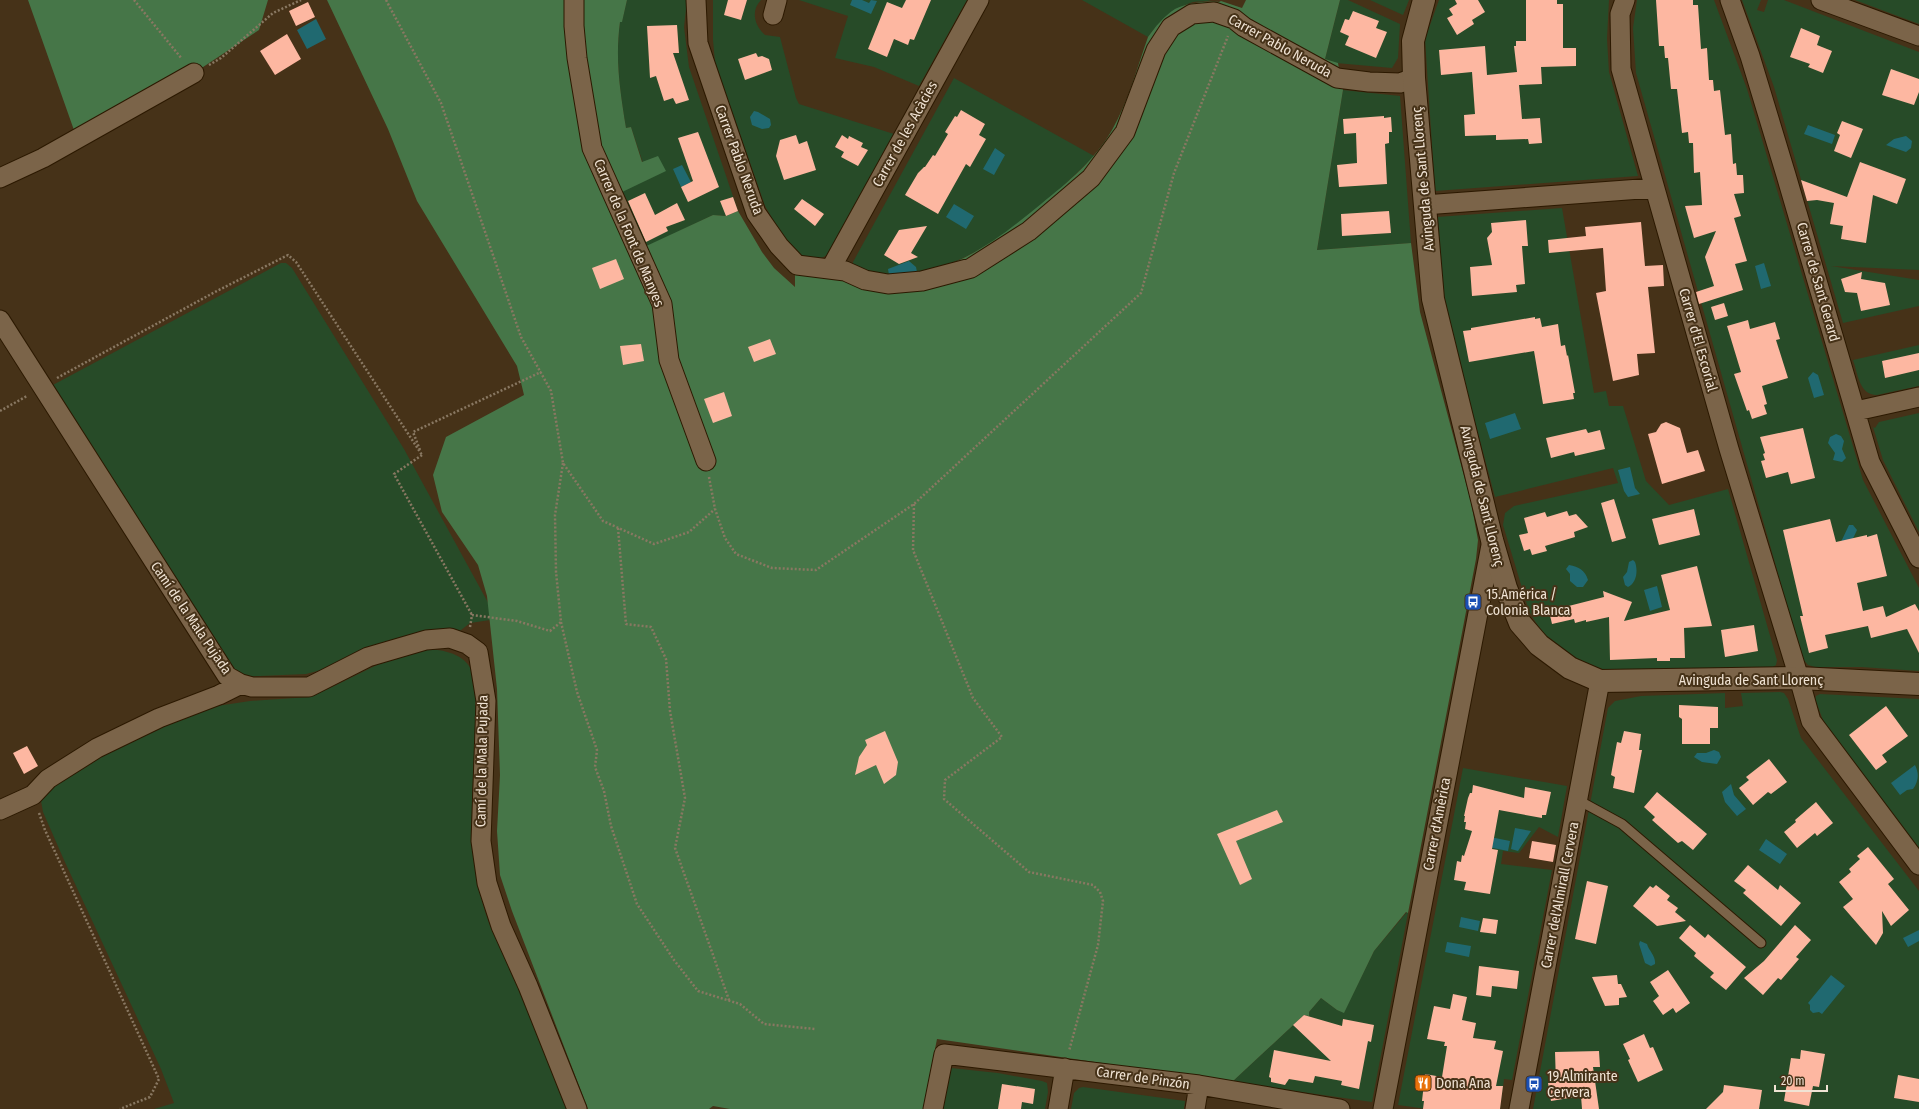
<svg xmlns="http://www.w3.org/2000/svg" width="1919" height="1109" viewBox="0 0 1919 1109" font-family="'Fira Sans Condensed',sans-serif">
	<style>
		.green { fill: #274b28 }
		.forest { fill: #467648 }
		.water { fill: #206970 }
		.building { fill: #fdb7a1 }
		.lines { fill: none; stroke-linecap: round; stroke-linejoin: round }
		.service-casing { stroke: #2c1900; stroke-width: 11 }
		.minor-casing { stroke: #2c1900; stroke-width: 21 }
		.tertiary-casing { stroke: #2c1900; stroke-width: 24 }
		.path { stroke: #897862; stroke-width: 2.5; stroke-dasharray: 2 2; stroke-linecap: butt }
		.service { stroke: #7b6449; stroke-width: 9 }
		.minor { stroke: #7b6449; stroke-width: 19 }
		.tertiary { stroke: #7b6449; stroke-width: 22 }
		.labels { text-anchor: middle; dominant-baseline: central; stroke-width: 4; stroke-linejoin: round; paint-order: stroke }
		.street-label { font-size: 14px; fill: #f0e3d4; stroke: #463218 }
		.poi-label { font-size: 14px; fill: #f0e3d4; stroke: #463218; text-anchor: start }
	</style>
	<rect width="100%" height="100%" fill="#463218"/>
	<path class="green" d="M627 0H687L684 27 689 67 738 211 726 216 713 215 642 249 618 193 629 188 643 163 631 127 626 128C620 91 615 60 620 22L622 21Z
		M713 0H761C750 11 755 26 765 35L780 37 796 98 799 104 894 134 827 255 816 261 803 260 782 235 765 206 715 62 713 40Z
		M799 0H967L919 86 874 67 835 58 848 16Z
		M1082 0H1211C1207 2 1198 1 1193 2 1174 8 1159 21 1148 37Z
		M1340 0H1348L1400 24 1398 58 1392 68 1336 63 1325 59Z
		M1370 0H1409L1403 15Z
		M1439 0H1609L1607 39 1609 72 1638 176 1435 191 1425 39Z
		M1637 0H1714L1747 89 1863 480 1919 588V671L1861 667H1815L1808 665 1802 658 1636 73 1633 28Z
		M1742 0H1761L1757 10 1764 12 1768 0H1784L1919 52V270L1831 266 1919 280V306L1843 323 1774 87Z
		M1855 0H1919V24Z
		M954 78 1094 156C1042 208 963 281 884 275 880 274 874 275 869 274 864 272 858 268 853 265V262Z
		M1343 90 1400 96 1411 243 1317 250Z
		M1562 208 1594 393 1606 391 1609 406H1623L1646 481 1669 505 1728 489 1777 660 1776 665 1773 667 1605 670C1571 659 1546 643 1529 611L1503 525 1505 513 1514 506 1618 483 1613 468 1495 497 1444 306 1437 217Z
		M281 263H286L292 268 404 449 497 619 470 623 456 634 306 674 240 677 233 674 51 386Z
		M1919 345V386L1877 395C1859 395 1858 374 1853 360Z
		M1919 413V532L1883 460 1873 427 1875 428 1879 422Z
		M423 649C439 649 462 652 471 669 478 683 476 704 475 720 475 752 472 784 472 816 472 841 476 867 480 891 486 927 507 959 521 992 538 1030 553 1070 570 1109H154L174 1103 161 1069 64 860 43 812 40 795 138 731 217 706 250 701 309 697 328 689 389 659Z
		M1780 692 1784 693 1788 699 1801 738 1919 891V1109H1533L1608 708 1615 701 1641 696 1725 693V708L1743 706 1741 693Z
		M1820 694 1919 699V849L1826 728 1815 699 1816 696Z
		M1463 768 1567 786 1558 837 1539 827 1519 853 1503 851 1501 864 1552 870 1512 1080 1504 1079 1500 1109H1427L1398 1105Z
		M1407 912 1408 913 1372 1102 1232 1082 1304 1015 1309 1016V1012L1321 998 1337 1010 1344 1012 1374 951Z
		M951 1068 998 1073 1042 1081 1047 1083 1048 1092 1045 1109H939Z
		M1083 1087 1185 1101 1184 1109H1071L1074 1093 1079 1088Z"/>
	<path class="forest" d="M28 0H268L259 30 194 73 75 133Z
		M327 0H627L622 22H620C615 60 620 90 626 128L631 127 642 162 658 156 666 171 618 194 642 248 713 215 726 216 738 211 762 252 774 268 795 287V269C816 270 838 270 859 271 881 273 902 277 925 272 969 262 1007 232 1041 204 1068 182 1095 160 1112 130 1128 102 1137 68 1148 37 1155 27 1164 16 1175 9 1185 3 1210 0 1219 2L1221 1 1242 8 1246 0H1340L1325 59 1338 63 1343 90 1317 250 1411 243 1420 312 1471 502 1478 540 1476 559 1457 659 1408 913 1406 912 1374 951 1344 1013 1337 1010 1321 998 1309 1012V1016L1304 1015 1232 1082 937 1039 923 1109H730L713 1106 709 1109H588L512 911 500 875 497 831 500 775 497 689 487 596 478 565 442 512 433 475 446 437 524 395 517 366 417 201 388 129Z"/>
	<path class="water" d="M852 0H862L869 3 871 0 877 1 871 14 850 5Z
		M316 19 326 39 307 49 297 30Z
		M754 111 758 112 770 119 771 125 769 128 762 129 752 125 750 117Z
		M1808 125 1835 135 1832 144 1804 134Z
		M1906 136 1912 141 1911 148 1906 152 1886 145 1894 139Z
		M995 148 1005 155 994 175 983 169Z
		M682 165 691 182 681 187 673 169Z
		M954 204 974 216 966 229 946 217Z
		M909 261 916 267 917 272 889 275 888 269Z
		M1764 263 1771 286 1761 289 1755 266Z
		M1813 372 1818 375 1824 395 1814 398 1808 378Z
		M1515 413 1521 429 1490 439 1485 423Z
		M1836 434 1841 436 1844 441 1842 449 1846 458 1842 462 1833 460 1835 453 1828 443 1830 437Z
		M1630 467 1635 488 1640 494 1628 497 1624 491 1618 470Z
		M1849 525H1853L1857 530 1849 547 1840 544Z
		M1633 560 1635 562C1638 570 1637 583 1628 587L1625 585 1623 577 1627 572 1629 562Z
		M1569 565C1579 567 1585 570 1588 580L1583 587H1577L1570 581V574L1566 569Z
		M1657 586 1662 607 1650 611 1644 590Z
		M1714 750 1719 752 1721 757 1717 764 1702 762 1694 757 1697 753H1706Z
		M1915 765C1919 773 1919 781 1913 789L1907 790 1900 795 1891 783Z
		M1731 784 1734 795 1746 809 1737 816 1725 802 1722 792Z
		M1515 828 1531 831 1518 851 1511 849Z
		M1490 837 1510 841 1508 851 1488 847Z
		M1766 839 1787 854 1780 864 1759 850Z
		M1461 917 1480 921 1478 931 1459 927Z
		M1919 930V941L1908 947 1903 938Z
		M1640 941 1647 944C1649 951 1656 956 1655 964L1651 966 1645 963 1639 944Z
		M1447 942 1471 946 1469 957 1445 952Z
		M1831 975 1845 986 1822 1014 1819 1012 1813 1013 1810 1010V1005L1808 1003Z"/>
	<path class="building" d="M728 0H747L741 20 724 15Z
		M906 0H931L914 40 910 39 908 45 894 39 887 57 868 49 887 2 902 8Z
		M1455 0H1478L1485 12 1472 20 1474 24 1457 35 1447 18 1453 15 1449 9 1457 4Z
		M1526 0H1557V4H1563V48H1576V66L1541 67 1542 84 1519 85 1522 119 1540 118 1542 143 1529 144 1528 139 1496 140V135L1465 136 1464 115 1475 114 1472 72 1441 75 1439 50 1485 46 1487 75 1517 72 1514 46H1516V41H1526Z
		M1656 0H1693V5H1698L1701 49 1707 48 1709 80H1713L1714 91 1720 90 1725 135 1731 134 1733 164 1736 163 1737 175H1743L1744 193 1734 194 1741 216 1734 218 1747 261 1735 264 1743 290 1699 304 1696 292 1714 286 1705 257 1716 231 1694 238 1685 206 1702 205 1700 172 1694 173 1693 143H1689L1688 132 1682 133 1677 89H1671L1668 58H1665L1664 46H1659Z
		M308 2 315 17 296 26 289 11Z
		M1353 11 1379 21 1376 28 1387 32 1376 58 1345 45 1349 36 1340 32 1345 19 1349 20Z
		M677 25 679 53H673L689 100 676 104 673 98 664 101 656 76 650 78 647 26Z
		M1801 28 1820 36 1817 45 1832 51 1823 73 1808 67 1810 64 1790 57Z
		M287 34 301 59 275 75 260 51Z
		M756 53 758 57 762 56 769 59 772 70 745 80 738 59Z
		M1891 69 1919 79V92L1914 105 1882 95Z
		M961 110 985 124 979 135 986 139 970 167 966 164 938 214 905 195 918 173 924 167H925L933 155 935 156 948 134 945 132 955 116 957 117Z
		M1384 116V118L1391 117 1392 132H1389V143L1385 144 1387 184 1339 187 1337 165 1357 163 1356 133 1344 134 1343 119Z
		M1842 121 1863 129 1851 158 1834 151 1840 135 1837 133Z
		M698 132 719 187 688 202 681 187 693 181 678 138Z
		M796 135 799 144 807 141 816 170 784 180 776 156 780 140Z
		M842 135 848 139 849 136 863 143 861 147 868 150 858 166 841 157 844 152 835 147Z
		M1860 162 1906 179 1897 204 1873 195 1866 243 1841 239 1843 226 1830 224 1834 203 1817 200 1807 201 1801 180 1847 197Z
		M645 193 655 215 677 203 685 220 666 227 668 231 646 242 628 201Z
		M733 197 738 211 726 216 720 201Z
		M802 199 824 214 815 226 794 209Z
		M1389 211 1391 233 1342 236 1341 214Z
		M1526 220 1528 246H1522L1525 284 1516 285 1517 292 1472 296 1470 267 1492 265 1487 238 1492 232 1491 223Z
		M1641 222 1645 266 1663 265 1664 286 1648 287 1655 353 1637 354 1639 375 1613 381 1596 293 1606 291 1603 248 1549 253 1548 240 1586 236 1585 227Z
		M927 226 911 253 918 257 899 264 884 255 899 230Z
		M616 259 624 279 600 289 592 268Z
		M1862 272 1861 279 1885 283 1890 305 1861 311 1857 293 1845 292 1841 279Z
		M1724 303 1728 316 1715 320 1711 307Z
		M1535 317V319L1540 318 1542 327 1558 324 1561 346 1565 345 1567 356 1568 355 1575 393H1573L1574 399 1543 404 1534 351 1469 362 1463 331 1471 330V328Z
		M1748 320 1750 329 1775 322 1780 339 1776 340 1788 378 1762 386 1767 404 1764 405 1767 414 1752 419 1749 410 1747 411 1734 374 1741 372 1727 326Z
		M770 339 776 354 754 362 748 347Z
		M641 344 644 361 623 365 620 346Z
		M1919 353V370L1885 378 1882 361Z
		M724 392 732 416 713 423 704 399Z
		M1666 422 1680 428 1687 453 1698 450 1705 471 1662 484 1648 434 1656 432 1661 424Z
		M1803 428 1815 478 1791 484 1788 472 1766 478 1761 461 1765 460 1763 454 1765 453 1760 437Z
		M1586 429 1588 433 1600 430 1605 449 1575 456 1574 452 1551 458 1546 438Z
		M1614 499 1626 538 1612 542 1601 503Z
		M1694 509 1700 535 1659 545 1652 519Z
		M1567 511 1569 516 1576 514 1588 527 1574 532 1575 537 1545 546 1547 551 1532 555 1530 549 1524 551 1519 535 1528 533 1524 518 1545 512 1547 517Z
		M1830 519 1836 542 1867 535V537L1877 534 1887 576 1857 583 1863 611 1883 606 1886 617 1915 604 1919 611V653L1907 629 1871 638 1868 626 1825 635 1828 648 1809 653 1800 616H1803L1783 530Z
		M1697 566 1712 626 1684 628 1685 658H1670V661H1657V658L1610 660 1609 617 1586 622V620L1575 623 1574 619 1552 624 1549 611 1604 597 1603 591 1632 602 1624 621 1670 610 1661 575Z
		M1754 625 1758 651 1725 657 1721 630Z
		M1679 705 1718 707V728H1710V744H1682V719L1679 717Z
		M1886 706 1908 736 1882 755 1887 762 1876 770 1849 735Z
		M885 731 898 762 896 775 884 784 876 765 855 775 859 757 867 745 865 740Z
		M1624 731 1641 734 1639 750H1642L1634 793 1613 788 1615 777 1611 775 1617 742 1621 743Z
		M27 746 38 766 24 774 13 753Z
		M1769 759 1787 782 1771 794 1768 792 1753 805 1739 788 1749 780 1746 777Z
		M1473 785 1524 798 1525 787 1551 792 1546 815H1542V818L1499 810 1492 849 1498 850 1490 894 1464 890 1466 882 1454 880 1457 861 1461 862 1462 855 1464 856 1472 831 1465 829 1466 822H1464L1465 816H1464L1468 798 1470 793H1472Z
		M1657 792 1707 834 1693 850 1682 841 1678 843 1652 820 1655 817 1644 807Z
		M1816 802 1833 823 1817 836 1815 833 1797 848 1784 832 1796 822 1795 820Z
		M1277 810 1283 822 1236 841 1252 879 1240 885 1217 834Z
		M1532 841 1556 845 1553 862 1529 858Z
		M1868 847 1894 879 1888 884 1909 910 1891 926 1882 911 1883 933 1876 945 1843 907 1853 899 1839 882 1851 872 1849 869 1860 859 1857 856Z
		M1748 865 1778 890 1780 885 1801 903 1781 926 1743 893 1746 890 1734 881Z
		M1587 881 1608 886 1596 944 1575 939Z
		M1656 885 1670 896 1667 900 1678 908 1675 912 1686 921 1657 926 1633 906 1650 886 1653 888Z
		M1483 918 1498 920 1496 934 1480 932Z
		M1690 925 1705 938 1708 934 1746 967 1726 990 1710 977 1714 973 1694 956 1696 953 1679 938Z
		M1795 925 1811 940 1796 957 1799 959 1781 980 1778 978 1763 995 1744 978 1764 961Z
		M1479 966 1519 971 1517 989 1492 986 1491 997 1476 995Z
		M1668 970 1690 1003 1676 1013 1673 1008 1663 1015 1653 1001 1659 996 1650 982Z
		M1617 975 1618 984H1621L1627 997 1619 998V1005L1605 1006 1592 977Z
		M1453 994 1467 997 1462 1020 1476 1023 1473 1038 1496 1041 1494 1049 1503 1051 1496 1086H1503L1500 1109H1423L1424 1101H1422L1425 1074 1442 1077 1447 1046H1444L1445 1042 1427 1039 1434 1006 1450 1009Z
		M1304 1015 1342 1026 1343 1019 1374 1025 1371 1042 1368 1041 1359 1089 1341 1085 1342 1081 1315 1076 1313 1083 1289 1079 1285 1085 1271 1082V1078L1269 1077 1274 1050 1331 1061 1293 1025Z
		M1644 1034 1650 1048 1653 1047 1663 1070 1638 1082 1628 1060 1630 1059 1623 1044Z
		M1801 1050 1825 1054 1819 1087 1813 1086 1809 1106 1784 1101 1791 1058 1800 1059Z
		M1599 1051 1600 1067H1593L1599 1109H1582L1581 1096 1551 1101 1548 1083H1556L1555 1052Z
		M1898 1075 1919 1079V1102L1894 1098Z
		M1002 1084 1035 1089 1033 1104 1022 1102 1021 1109H998Z
		M1724 1085 1762 1090 1759 1109H1706L1723 1092Z"/>
	<g class="lines">
		<g class="service-casing">
			<path id="service" d="M1578 800 1622 824 1761 943"/>
		</g>
		<g class="minor-casing">
			<path id="minor" d="M574 0V26L577 58 592 148 662 304 669 360 706 461
				M696 0 698 43 756 213 779 246 797 265 845 271 865 280 888 284 922 281 971 268 1029 231 1091 178 1125 132 1156 50 1171 27 1192 14 1214 12 1234 19 1244 27 1337 78 1369 82 1400 83 1414 78
				M1625 0 1620 14 1621 69 1729 449 1799 678 1811 721 1919 865
				M1730 0 1750 56 1786 175 1870 462 1919 558
				M1821 0 1919 36
				M773 15 777 0
				M0 178 43 158 194 73
				M1424 205 1654 188
				M831 268 979 0
				M0 320 227 676 241 684 252 687H309L368 657 426 640 450 638 467 644 478 652 486 701 481 841 487 883 501 926 528 986 577 1109
				M1856 411 1919 397
				M0 810 33 795 48 779 97 748 159 718 219 695 241 684
				M933 1109 944 1054 1199 1085 1340 1109
				M1058 1109 1065 1068
				M1195 1109 1199 1085
				M1383 1109 1492 540
				M1519 1109 1600 681"/>
		</g>
		<g class="tertiary-casing">
			<path id="tertiary" d="M1424 0 1413 41 1414 78 1433 299 1492 540 1506 588 1520 623 1539 645 1570 668 1600 681 1799 678 1919 684"/>
		</g>
		<path class="path" d="M134 0 182 59
			M386 0 441 103 521 337 551 391 563 463 603 521 654 544 689 532 715 509
			M209 65 221 58 273 13 301 0
			M57 378 215 292 288 255 296 262 422 455
			M0 411 27 396
			M420 450 413 432 541 372
			M422 455 394 474 472 615
			M709 477 715 509 725 538 736 554 772 568 816 570 914 504 1141 293 1174 173 1228 36
			M914 504 913 550 973 698 1002 737 945 780 944 799 1029 872 1093 885 1100 892 1103 901 1098 945 1069 1051
			M618 528 626 624 651 627 666 659 670 711 685 798 675 848 729 1000
			M561 622 577 692 597 750 595 767 604 791 611 826 637 904 674 960 698 991 740 1004 764 1024 815 1029
			M470 627 472 615 517 621 550 631 561 622 556 572 555 515 563 463
			M39 813 45 830 159 1079 150 1097 120 1109"/>
		<use href="#service" class="service"/>
		<use href="#minor" class="minor"/>
		<use href="#tertiary" class="tertiary"/>
	</g>
	<defs>
		<g id="bus-square" transform="scale(0.9)"><rect x="-9" y="-9" width="18" height="18" rx="4" fill="#1a4fb4" stroke="#463218"/><path d="M-5-6H5V4H4V6H2V4H-2V6H-4V4H-5ZM-3.5-4V0h7V-4ZM-3.5 1.2v1.5H-2V1.2ZM2 1.2v1.5H3.5V1.2Z" fill="#fff"/></g>
		<g id="restaurant-square" transform="scale(0.9)"><rect x="-9" y="-9" width="18" height="18" rx="4" fill="#e8710a" stroke="#463218"/><path d="M-5-6h1v4h1v-4h1v4h1v-4h1v5L-1.5 .5V6h-2V.5L-5-1ZM5-6V6H3V1.5H1.5Q1.5-4 5-6Z" fill="#fff"/></g>
	</defs>
	<g fill-rule="evenodd">
		<use href="#bus-square" x="1473" y="602"/>
		<use href="#restaurant-square" x="1423" y="1083"/>
		<use href="#bus-square" x="1534" y="1084"/>
	</g>
	<g class="labels">
		<g class="street-label">
			<text transform="translate(1280 46) rotate(29)">Carrer Pablo Neruda</text>
			<text transform="translate(905 134) rotate(-61)">Carrer de les Acàcies</text>
			<text transform="translate(739 160) rotate(70)">Carrer Pablo Neruda</text>
			<text transform="translate(1423 179) rotate(-95)">Avinguda de Sant Llorenç</text>
			<text transform="translate(629 233) rotate(67)">Carrer de la Font de Manyes</text>
			<text transform="translate(1818 282) rotate(74)">Carrer de Sant Gerard</text>
			<text transform="translate(1698 340) rotate(74)">Carrer d'El Escorial</text>
			<text transform="translate(1482 496) rotate(76)">Avinguda de Sant Llorenç</text>
			<text transform="translate(191 618) rotate(56)">Camí de la Mala Pujada</text>
			<text x="1751" y="680">Avinguda de Sant Llorenç</text>
			<text transform="translate(482 761) rotate(-89)">Camí de la Mala Pujada</text>
			<text transform="translate(1437 824) rotate(-79)">Carrer d'Amèrica</text>
			<text transform="translate(1560 895) rotate(-79)">Carrer del'Almirall Cervera</text>
			<text transform="translate(1143 1078) rotate(8)">Carrer de Pinzón</text>
		</g>
		<g class="poi-label">
			<text x="1486" y="594">15.América /<tspan x="1486" dy="16">Colonia Blanca</tspan></text>
			<text x="1547" y="1076">19.Almirante<tspan x="1547" dy="16">Cervera</tspan></text>
			<text x="1436" y="1083">Dona Ana</text>
		</g>
	</g>
	<path d="M1775 1085v6h52v-6" fill="none" stroke="#f0e3d4" stroke-width="2"/>
	<text x="1781" y="1085" font-size="12" fill="#f0e3d4" stroke="#463218" stroke-width="3" paint-order="stroke">20 m</text>
</svg>
